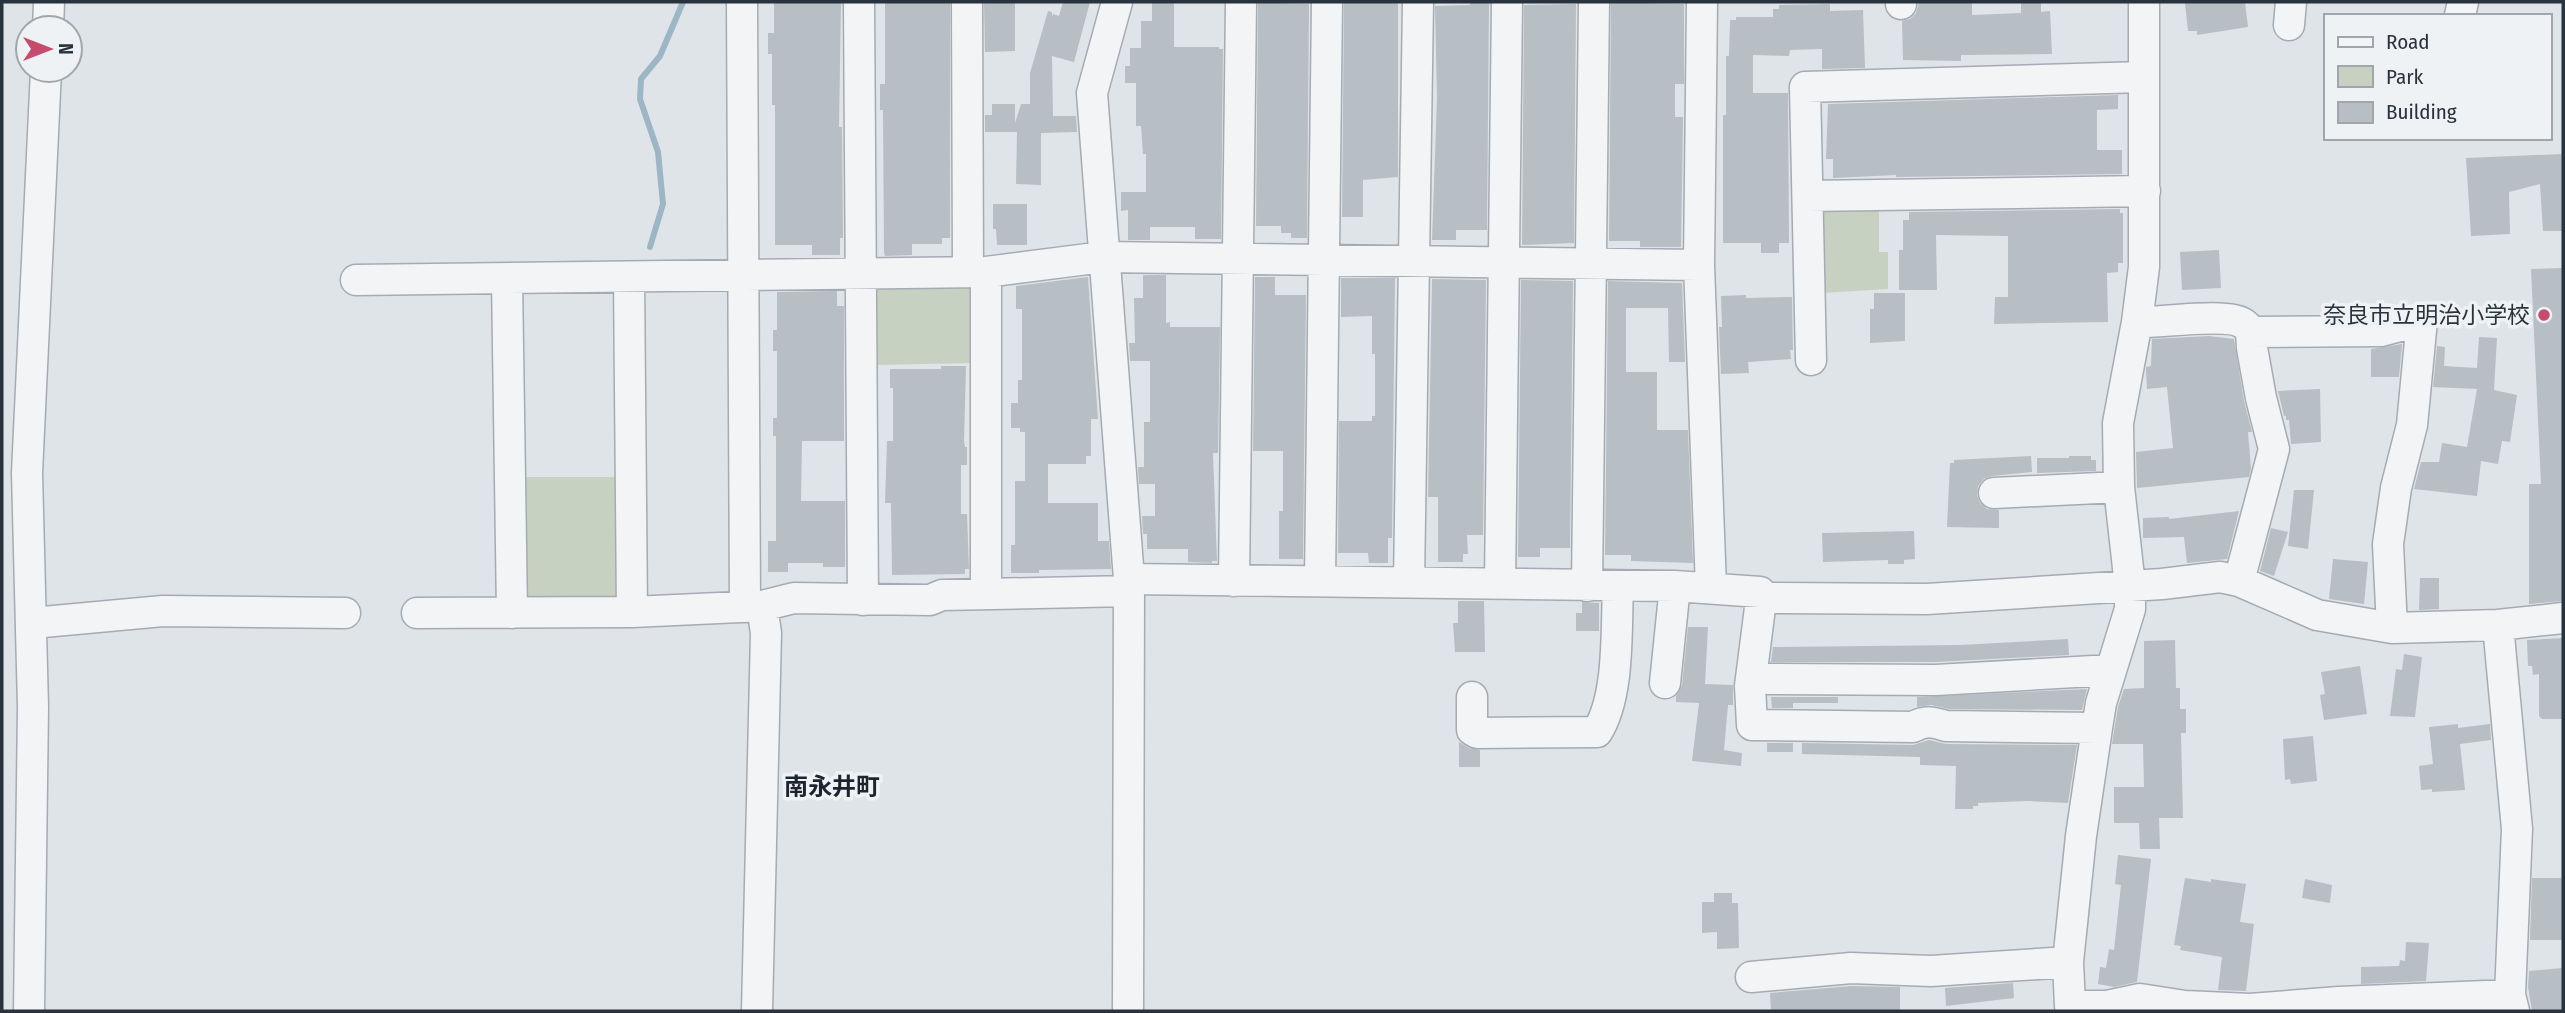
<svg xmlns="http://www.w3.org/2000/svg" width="2565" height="1013" viewBox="0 0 2565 1013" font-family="'Fira Sans Condensed','Noto Sans JP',sans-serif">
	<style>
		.green { fill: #c7d1c1 }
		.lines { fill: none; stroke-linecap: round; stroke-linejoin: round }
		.stream { stroke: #9db6c5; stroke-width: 6 }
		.building { fill: #b7bec4 }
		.minor-casing { stroke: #a5abb2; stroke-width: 33 }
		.minor { stroke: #f2f4f6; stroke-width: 30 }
		.poi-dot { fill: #c54c6d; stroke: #eff2f5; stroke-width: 2.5 }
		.labels { text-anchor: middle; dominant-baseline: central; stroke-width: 7; stroke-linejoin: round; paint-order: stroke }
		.poi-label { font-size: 23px; fill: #29333e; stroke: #eff2f5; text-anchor: end }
		.neighbourhood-label { font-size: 24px; font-weight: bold; fill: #1b242f; stroke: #eff2f5 }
	</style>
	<rect width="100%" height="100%" fill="#dfe4e8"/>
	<path class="green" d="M1830 205 1879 207V252H1888V289L1821 293 1819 219Z
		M963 280 976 293V363L871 365V293L880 282Z
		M521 477H621L622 593 614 603 531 604 522 594Z"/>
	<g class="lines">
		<path class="stream" d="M650 247 663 204 658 152 640 99 641 79 660 56 683 2"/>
	</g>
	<path class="building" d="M774 2H841L839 127H842L843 238H840V255H812V245H775V105H772V54H768V33H774Z
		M885 2H950V238H942V244H912V255L885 256 884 253 883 110H880V84H885Z
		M984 2H1015V51L985 52Z
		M1063 2H1090L1074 62 1052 56 1053 116H1076L1077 132 1041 133V185L1016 184 1017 132H985V115H992V104H1015V123L1021 104H1030V73L1048 11 1052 12V17L1053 14 1059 16Z
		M1152 2H1174V47H1219V49H1223L1221 239H1195V227H1150V240H1128V210L1121 211V192H1146V154H1143L1141 126H1136V83H1125V66H1130V48H1141V21H1152Z
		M1258 2 1309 4 1307 238H1291V233H1281V226H1256Z
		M1344 2H1398V177L1363 180V217H1342Z
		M1611 2 1684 4V84H1675V117H1683L1681 247H1640V241H1609Z
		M1919 2H1972V15L2021 13V2H2041V12L2050 11 2052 54 1961 55V61L1903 60 1902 21 1910 19 1916 13Z
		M2197 2H2245L2248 27 2197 35V31H2188L2185 3Z
		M1470 3H1489L1487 230H1456V240H1432L1437 98 1435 6 1470 5Z
		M1576 4 1574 243 1522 245 1524 5Z
		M1830 4V11L1863 10 1865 68 1822 69V49L1790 50 1789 56 1753 55V93H1788L1789 243H1779V253H1761V243H1723V115H1726V56H1729L1730 20H1736V17H1773V9H1779V5Z
		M2118 95V109L2097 110V150H2122V174L1896 177V175L1833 178V159H1826L1828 104Z
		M2563 154V231H2543L2540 184 2509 192 2510 234 2471 236 2466 158Z
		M993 204H1027V245H997L996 229H993Z
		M2120 209V213H2123V263H2118V272L2107 273 2108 322 1994 324 1995 297H2008V236L1936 235 1937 290H1899V250H1903V220H1909V212Z
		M2219 250 2221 288 2182 290 2180 252Z
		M2563 268V601L2529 604V484H2541L2531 269Z
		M1143 275H1166V323L1170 322V327H1220L1218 453H1213L1217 561H1212V563L1188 562V549H1147V534H1143L1142 516H1155V484H1139L1138 467H1144V422H1150V361H1130L1129 343H1135L1134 298H1143Z
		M1088 277 1098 419H1091V456H1086V464H1048V503H1098V541H1109L1111 569 1039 570V573H1011V545H1015V481H1025V432H1020V428H1011V403H1018V380H1022V309H1016V286Z
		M1255 277H1275V295H1306L1303 559H1279V511H1283V451H1253Z
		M1341 278H1395L1392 538H1388V563H1369L1368 553H1338L1339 421H1372V416H1375V354H1372V316L1341 317Z
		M1432 279 1486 280 1483 535H1467L1468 554H1463V562H1438V497H1428Z
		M1521 280 1573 281 1570 548H1540V557H1518Z
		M1608 281 1682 283 1685 362H1669L1668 308H1626V372H1657V430H1688L1693 563 1631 561V555H1605Z
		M837 291V306H844V441H802L801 501H845V567H823V563H788V572H768V541H776V436H773V418H777V351H773V330H777V292Z
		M1874 293H1905V341L1870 343V309H1874Z
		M1746 295V298L1792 297 1793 350H1790L1791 359 1748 362 1749 373 1721 374 1719 327H1722L1721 296Z
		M2209 336 2234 339 2244 401 2252 432H2248L2251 468 2249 477 2137 488 2136 452 2173 448 2167 387 2147 389 2146 370V367L2151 366 2152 339Z
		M2479 337 2497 338 2494 390 2517 395 2510 442 2502 441 2498 464 2481 461 2477 496 2414 489 2421 462H2439L2442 443 2467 447 2477 389 2433 387 2437 346 2445 347 2444 366 2477 368Z
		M2402 344 2399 377H2371V349Z
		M941 366H966L964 441 965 447H967V465H961V514H967L969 569H965V574L892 575 891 503H885L887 441H893V388H890V369H941Z
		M2320 389 2321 442 2291 444 2289 420H2286V416H2284L2278 391Z
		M2031 456 2032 472 1992 476 1984 479 1978 486 1977 495 1980 503 1987 509 1999 510V528L1947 527 1950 463H1954V460Z
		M2069 456H2091V460H2096V471L2037 473V458H2069Z
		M2294 490H2314L2308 549 2288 546Z
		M2239 511 2227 559 2187 563 2184 537 2143 538V518L2169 517V519Z
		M2271 528 2288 532 2274 576 2260 571Z
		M1914 531 1915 559 1904 560V564H1888V560L1823 562 1822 533Z
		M2333 559 2368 562 2364 604 2329 599Z
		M2420 578H2439V609L2419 610Z
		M1458 601H1484L1485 652H1455L1453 623H1458Z
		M1582 602 1599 603V631H1576V613H1582Z
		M1688 627H1708L1705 684 1733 685V705H1728L1724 750 1742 753 1741 766 1692 761 1699 703 1676 702V696L1682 685Z
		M2563 638V719H2542L2539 716V674L2533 675 2532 666H2528L2527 640Z
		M2068 639 2069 655 1936 662H1771L1773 647 1960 645Z
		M2175 640 2176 688H2180V709H2186V733H2181L2183 818H2159L2160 849H2140L2139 823H2114V787H2144L2143 744H2112L2118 707 2124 689 2144 688V641Z
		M2404 654 2422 657 2415 717 2390 716 2396 669 2402 670Z
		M2360 666 2367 714 2324 720 2320 695 2325 694 2321 672Z
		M2087 689 2082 710 1949 709 1931 705 1917 707V697Z
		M1771 697H1838V703H1793V708H1772Z
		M2458 724V728L2490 724 2491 740 2460 744 2465 790 2432 792V789L2421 790 2419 766 2433 764 2429 727Z
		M2313 736 2317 781 2291 784 2290 779 2285 780 2283 739Z
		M1929 740 1946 744 2077 745 2068 803 2027 801 1978 803V806H1973V809H1955L1956 766 1920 765V757L1802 754V743L1913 745Z
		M1459 742 1469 748 1480 750V767H1459Z
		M1767 743H1793V752H1767Z
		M2118 855 2151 859 2137 982 2114 987 2098 984 2100 967 2106 968 2109 949 2114 950 2121 885 2115 884Z
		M2185 878 2211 882V879L2246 884 2240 922 2254 924 2246 991 2218 990 2222 957 2180 950 2181 946 2174 945Z
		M2532 878H2563V940H2530Z
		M2305 879 2332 885 2330 903 2302 898Z
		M1714 893H1732V903H1738L1739 948 1717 949V932L1702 933V902H1714Z
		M2406 942 2429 943 2426 981 2361 984V967L2399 966 2400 960 2405 961Z
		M2563 968V1011H2532L2528 987 2529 971Z
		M2013 983 2014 998 1946 1006 1945 988Z
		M1851 986 1900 987V1011H1771L1770 993Z"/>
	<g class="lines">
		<g class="minor-casing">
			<path id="minor" d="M742 2 745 607
				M859 2 863 600
				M967 2 968 271
				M1117 2 1092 93 1129 579 1128 1011
				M1702 2 1699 265 1711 588
				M2144 2V267L2137 322 2118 423 2119 487 2130 586V609L2101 703 2097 728 2081 836 2068 962 2070 1006H2107L2140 999 2185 1006 2250 1009 2339 1002 2510 995
				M1901 4V2
				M2460 15 2463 2
				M2289 25 2291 2
				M48 28 49 2
				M1808 196 2145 191
				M986 272V594
				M629 277 632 612
				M507 279 512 613
				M356 280 986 272 1103 257 1699 265
				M2137 322C2161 323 2228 312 2244 324 2247 326 2249 329 2251 332L2381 331 2422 320 2412 425 2396 488 2388 544 2392 628
				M1811 360 1805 87 2143 77
				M1994 493 2119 487
				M1129 579 1675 586 1760 592 1761 600 1769 598 1927 599 2162 584 2220 577 2239 581 2317 615 2392 628 2498 625
				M1234 581 1241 2
				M1320 581 1327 2
				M2239 581 2274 449 2261 398 2252 348 2251 332
				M1409 582 1418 2
				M1500 583 1507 2
				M1587 586 1594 2
				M1761 600 1750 686 1752 725 1913 727C1926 720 1933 722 1946 726L2097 728
				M417 613 632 612 762 606 794 598 930 600 942 595 1129 591
				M43 622 163 611 345 613
				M1752 674 1768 679 1936 680 2111 670
				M1665 683 1675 586
				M1472 697V730L1477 733 1597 732C1620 696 1616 629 1618 586
				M1751 977 1851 968 1931 971 2068 962
				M29 1011 33 707 27 473 46 70
				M757 1011 766 633 762 606
				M2514 1011 2510 995 2517 829 2498 625 2563 618"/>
		</g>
		<use href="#minor" class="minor"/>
	</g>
	<circle class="poi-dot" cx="2544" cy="315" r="7"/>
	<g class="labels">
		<g class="poi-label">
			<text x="2530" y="315">奈良市立明治小学校</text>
		</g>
		<g class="neighbourhood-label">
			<text x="832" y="787">南永井町</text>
		</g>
	</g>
	<rect width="2565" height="1013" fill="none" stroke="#29333e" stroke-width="7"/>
	<rect x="2324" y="14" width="228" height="126" fill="#eff2f5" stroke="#a0a6ac" stroke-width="2"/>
	<rect x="2338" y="37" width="35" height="10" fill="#f2f4f6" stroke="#a0a6ac" stroke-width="2"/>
	<text x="2386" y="49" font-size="21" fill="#29333e">Road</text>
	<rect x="2338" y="66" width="35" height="21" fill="#c7d1c1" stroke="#a0a6ac" stroke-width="2"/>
	<text x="2386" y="84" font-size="21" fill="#29333e">Park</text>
	<rect x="2338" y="102" width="35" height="21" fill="#b7bec4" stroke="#a0a6ac" stroke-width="2"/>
	<text x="2386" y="119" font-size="21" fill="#29333e">Building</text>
	<g transform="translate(49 49) rotate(90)"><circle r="33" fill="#eff2f5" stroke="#a0a6ac" stroke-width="2"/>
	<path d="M0-5L12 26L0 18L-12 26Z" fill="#c54c6d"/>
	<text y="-10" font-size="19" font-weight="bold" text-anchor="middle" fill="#29333e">N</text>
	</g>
</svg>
